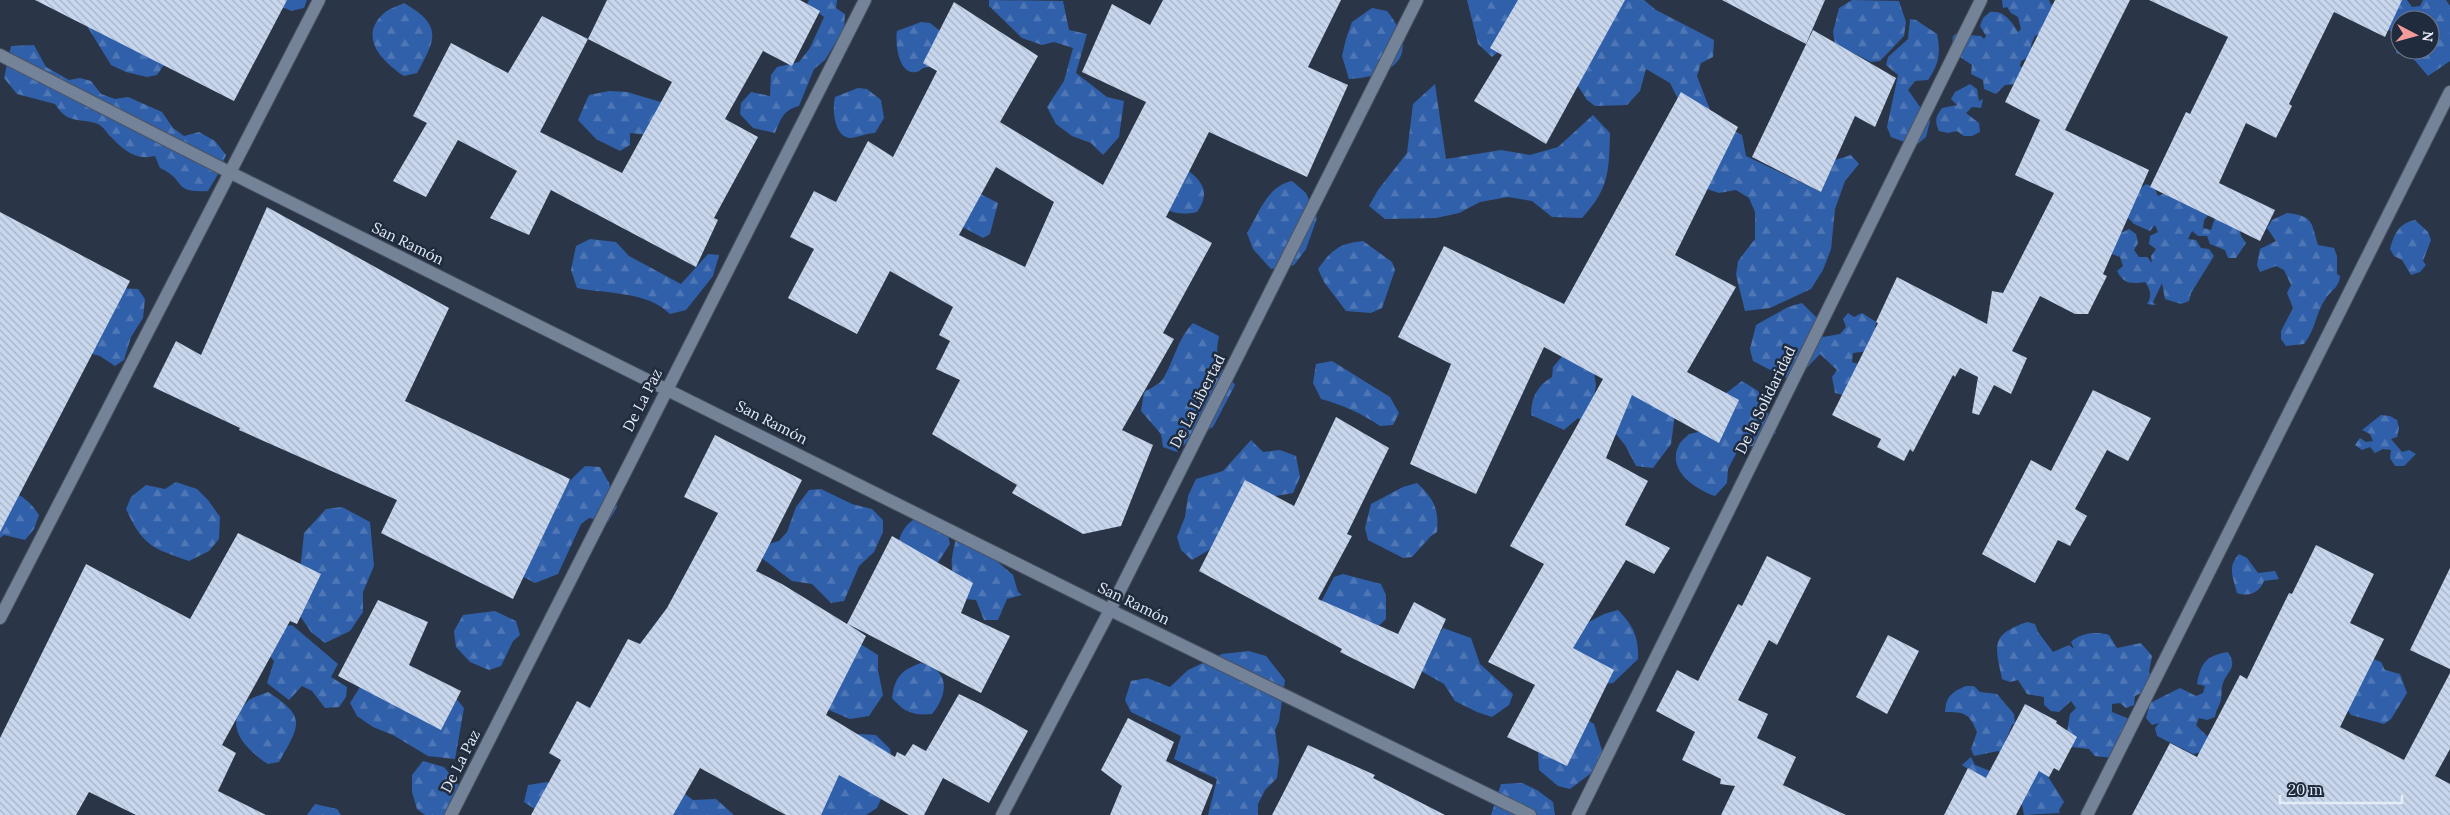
<svg xmlns="http://www.w3.org/2000/svg" width="2450" height="815" viewBox="0 0 2450 815" font-family="Lora,serif">
	<style>
		.forest { fill: url(#forest-firs); fill-rule: evenodd }
		.building { fill: url(#building-back-hatch); fill-rule: evenodd }
		.lines { fill: none; stroke-linecap: round; stroke-linejoin: round }
		.minor-casing { stroke: #495363; stroke-width: 14 }
		.minor { stroke: #758398; stroke-width: 12 }
		.labels { text-anchor: middle; dominant-baseline: central; stroke-width: 5; stroke-linejoin: round; paint-order: stroke }
		.street-label { font-size: 15px; fill: #e4ecf8; stroke: #202b3d }
	</style>
	<defs>
		<pattern id="forest-firs" width="22" height="20" patternUnits="userSpaceOnUse" patternTransform="scale(1.25)"><rect width="22" height="20" fill="#3160aa"/><path d="M5 1l3.5 6h-7zM16 11l3.5 6h-7z" fill="#4f77b6"/></pattern>
		<pattern id="building-back-hatch" width="6" height="6" patternUnits="userSpaceOnUse" patternTransform="scale(1.25)"><rect width="6" height="6" fill="#c8d7ee"/><path d="M-1 5l2 2M0 0l6 6M5-1l2 2" fill="none" stroke="#a7b3c5"/></pattern>
	</defs>
	<rect width="100%" height="100%" fill="#2a3648"/>
	<path class="forest" d="M69 0 170 56 157 75 147 77 126 72 111 65 87 26 66 16Z
		M268 0H307L304 8 291 11Z
		M809 0H837L836 8 845 14 844 29 825 60 814 69 799 106C783 110 781 119 775 133L753 128 740 114 741 103 751 92 770 96 771 75 777 67 799 62 810 48 824 17 807 4Z
		M989 0 1063 1 1069 30 1087 34 1076 73 1107 97 1124 101 1119 137 1103 155 1091 143 1072 136 1056 124 1047 107 1064 81 1073 48 1054 42 1042 45 1022 38 989 6Z
		M1467 0H1644L1656 10 1714 40 1713 57 1701 63 1697 76 1710 110 1682 107 1670 83 1646 69 1640 91 1627 105 1595 106 1587 100 1536 21 1492 57 1478 44Z
		M1852 0 1899 1 1906 22 1904 36 1880 61 1871 62 1835 44 1833 32 1839 8Z
		M2002 0H2049L2051 5 2055 3 2041 33 2035 36 2031 45 2032 49 2029 57 2021 61 2020 66 2023 68 2017 84 2005 85 1996 94 1984 89 1983 80 1971 74 1972 65 1951 51 1953 36 1960 31 1968 35 1981 36 1984 39 1986 36 1980 26 1983 18 1990 12C2004 10 2012 22 2018 32L2021 29 2018 17 2011 13 2007 7 2003 8Z
		M2395 0H2407L2412 7 2420 6 2423 0H2446L2450 6V61L2428 76 2412 57 2396 53 2398 37 2391 31 2375 26ZM2400 20H2430V50H2400Z
		M404 3C443 26 436 38 417 73L404 76C383 62 358 38 383 14 388 9 398 6 404 3Z
		M1372 8 1387 11C1421 54 1396 76 1349 79L1342 56 1346 39 1352 22Z
		M1910 19 1916 20 1937 34C1941 53 1939 64 1928 80L1915 81 1908 90 1930 121 1926 137 1915 146 1891 137 1887 127 1898 75 1886 65 1888 57 1908 39Z
		M921 22 930 23 944 34 939 67C934 67 928 66 923 68 921 69 919 72 916 72 898 75 895 42 897 31Z
		M34 45 46 67 69 80 80 78 91 81 101 94 115 99 128 97 162 112 173 128 184 136 199 132 215 141 226 155 217 176 208 191C171 193 187 180 160 168L155 156C134 161 123 149 109 135 106 131 102 126 98 124 78 117 68 125 55 104L17 94 4 78 11 46Z
		M1435 84 1446 159 1501 150 1530 155 1558 147 1593 115 1610 133C1609 171 1609 189 1582 218L1552 217 1532 201 1508 197 1480 202 1459 213 1436 218 1385 219 1369 206 1378 190 1407 153 1413 104Z
		M1970 84 1977 89 1979 101 1983 99 1981 108 1972 107 1966 113 1979 123 1980 132 1972 136H1964L1957 131 1948 133 1939 131C1934 121 1936 116 1942 108L1957 105 1951 99 1955 92Z
		M858 88 867 89 881 100 884 118 875 133C867 133 859 137 851 138 834 138 832 109 835 97Z
		M609 91 627 92 664 103 647 135 630 133V145L620 151 596 139 578 120 589 95Z
		M1718 123 1742 135 1746 156 1821 192 1835 160 1851 155 1859 164 1845 181 1835 209 1831 249 1823 270 1811 289 1770 308 1745 311 1736 275 1738 261 1755 239V212L1749 198 1736 190 1719 193 1701 187Z
		M1177 163C1197 176 1214 188 1197 212 1173 217 1165 209 1146 197Z
		M1292 181 1306 193 1317 218 1306 249 1294 265 1271 269 1253 249 1247 233C1259 213 1267 186 1292 181Z
		M2146 184 2154 187 2158 196 2180 187 2210 213 2204 220 2203 228 2211 230 2216 215 2237 218 2241 236 2246 243 2236 258H2228L2225 250 2210 244 2207 236H2198L2192 231 2188 239 2196 240 2201 248 2209 249 2214 256 2191 293 2189 301 2181 304 2165 299 2162 283 2153 302 2156 305 2147 304C2152 296 2151 290 2145 282 2131 284 2124 284 2117 271L2123 266 2120 257 2112 254 2111 246 2121 233 2129 229 2136 234 2138 243 2134 250 2139 257H2147L2152 263 2151 256 2156 249 2149 244 2150 236 2158 232 2155 225 2150 231 2134 224 2128 218 2111 219 2126 199Z
		M971 189 998 203 990 234 983 238 957 224Z
		M2287 213C2313 216 2311 221 2318 245L2334 248 2337 256V274L2340 276C2339 288 2332 289 2326 298 2316 312 2315 331 2304 344L2286 346 2281 339V331L2293 308 2287 293 2291 285 2284 270 2276 266 2260 272 2257 265 2260 249 2276 241 2267 228 2272 220Z
		M2415 220 2428 232 2431 240 2423 261 2426 265 2420 272 2411 275 2402 260 2394 256 2390 249C2394 234 2399 223 2415 220Z
		M590 239 616 242 629 256 681 284 708 254 719 255 713 276 686 310 670 314C647 291 607 294 577 288L571 270 576 246Z
		M1363 241 1392 262 1395 270 1382 308 1371 313 1346 311 1324 282 1318 269C1331 250 1340 243 1363 241Z
		M117 288 138 289 145 299 143 318 131 337 124 360 115 366 100 356 85 352Z
		M1802 303 1817 318 1823 337 1840 334 1846 327 1843 319 1848 313 1854 317 1862 313 1876 322 1873 343 1869 351 1853 353 1852 362 1860 365 1851 397 1835 393 1832 377 1837 370 1820 354 1797 378 1788 379 1753 361 1750 349 1756 325 1788 307Z
		M1193 323 1219 336C1214 360 1219 367 1235 385L1213 427 1191 438 1177 452 1163 447 1161 434 1141 411 1144 392C1149 389 1160 384 1163 379 1174 361 1178 338 1193 323Z
		M1566 352 1593 367 1596 385 1589 426 1578 418 1564 430 1531 415C1531 398 1537 386 1552 377L1553 367Z
		M1332 361 1390 397 1399 413 1393 425 1380 426C1361 413 1343 405 1321 399L1313 383 1316 364Z
		M1742 381 1758 391 1776 433 1753 446 1739 448 1728 469 1727 483 1715 496C1695 489 1666 470 1679 445 1681 441 1686 437 1689 434L1708 430 1717 400Z
		M1638 389 1675 414 1671 444 1653 468 1636 466 1625 445 1611 428 1610 415Z
		M2381 415 2390 416 2397 420 2399 428 2397 437 2391 439 2402 452 2409 450 2416 454 2404 466H2395L2390 458 2391 450 2383 449 2375 453 2370 447 2362 450 2355 445 2360 438 2366 442 2373 441 2370 434 2362 430Z
		M1251 440 1263 452 1280 450 1296 456 1300 477 1293 493 1252 500 1233 536 1192 560 1181 550 1177 537 1185 517 1188 496 1196 479 1223 471Z
		M585 466 600 467 609 483 617 507 608 522 589 518 581 524 558 574 535 583 514 572 547 503Z
		M176 482 197 489 208 500 220 517 219 539 209 551 189 561C152 548 143 546 126 509L131 497 146 485 165 489Z
		M1417 483C1434 499 1439 509 1437 532L1431 536 1412 557 1403 558 1368 540 1365 528 1371 504 1403 487Z
		M0 487C20 495 27 497 39 515L34 529 25 540 4 535 0 538Z
		M821 489 852 504 872 509 883 520V532L874 552 859 566 844 601 831 603 812 584 792 581 763 559 762 546 779 541 787 532 796 507 809 490Z
		M342 507 370 522 374 566 363 592V612L350 631 325 643 311 632 296 610 304 533 326 509Z
		M926 513C944 517 947 527 950 544L937 564 898 548C900 529 909 520 926 513Z
		M956 539 979 546 1013 575 1018 592 1022 595 1007 599 998 620H984L976 600 966 599C951 571 948 570 956 539Z
		M2239 554 2247 558 2258 573 2275 571 2279 579 2264 581C2259 593 2249 597 2237 593 2233 577 2227 567 2239 554Z
		M1343 574 1381 584 1386 595V619L1371 633 1321 602 1334 577Z
		M1618 610C1633 625 1639 637 1638 659L1613 683 1604 684 1568 667 1572 631 1604 614Z
		M495 611 516 621 520 635 513 641 501 666 489 670 470 662 456 647 454 631 463 615Z
		M2027 622 2035 624 2038 632 2053 652 2069 645 2074 649 2071 642C2080 633 2096 631 2109 635L2117 648 2141 643 2152 656 2149 672 2151 676 2143 692 2135 696 2134 705 2126 708 2120 703 2112 704V712L2127 718 2134 733 2132 742 2120 754 2112 758 2095 756 2089 749 2072 747V738L2067 732 2070 714 2076 708 2071 701 2059 712 2051 711 2044 705V697L2027 694 2018 680 2010 682 2002 679C1995 645 1990 635 2027 622Z
		M292 625 338 664 331 677 347 687 346 697 339 707 325 708 312 691 302 686 289 700 267 683 274 661 265 650 273 629Z
		M1443 628 1471 638 1480 664 1513 694 1509 705 1492 717 1477 712 1455 701 1444 684 1421 671 1428 653Z
		M854 645H862L878 655V670L883 695 869 716 850 719 824 708Z
		M1249 651 1266 656 1285 680 1279 721 1275 730 1279 761 1277 778 1265 790 1258 804V815H1208L1217 779 1174 759 1181 736 1131 712 1125 700 1131 681 1147 678 1170 687 1188 670 1222 654Z
		M2228 652C2238 668 2228 670 2223 683 2221 688 2222 694 2221 699 2220 706 2216 709 2215 717L2207 720 2199 718 2196 725 2208 737 2202 752 2193 754 2157 736 2155 728 2159 723 2152 725 2146 718 2150 703 2180 688 2196 696 2203 693 2205 686 2197 684C2201 662 2206 656 2228 652Z
		M2373 659 2381 662 2385 670 2400 674 2407 693 2391 719 2384 724 2351 715 2342 701Z
		M921 663C951 670 948 695 932 714 913 716 904 712 892 698 895 676 902 670 921 663Z
		M1966 686H1974L1980 692 1997 694 2014 714 2015 723 2012 725 2005 742 2035 756 2064 802 2059 810 2060 813 2024 815 2022 805 1962 765 1971 757 1975 765 1990 771 1993 764 2005 755 1998 751 1974 756 1971 749 1977 732C1969 713 1965 712 1945 712 1946 696 1952 692 1966 686Z
		M360 687 450 691 464 708 455 759 428 756 393 735 373 727 357 716 350 703Z
		M268 692C307 717 300 725 279 762L268 764C247 750 221 726 247 702 251 697 262 695 268 692Z
		M1581 716 1594 724 1604 757 1602 765 1570 789 1558 786 1539 770 1538 750Z
		M858 734 876 735 890 749 894 770 877 808 866 815H793Z
		M423 761 444 767 460 787 449 815H425L417 809 412 792V775Z
		M547 782 574 796 599 815 542 814 524 802 528 785Z
		M1522 783 1537 790 1553 802 1555 815H1491L1501 784Z
		M676 787 693 800 716 799 734 815H613Z
		M315 804 337 809 341 815H307Z"/>
	<path class="building" d="M35 0H287L234 101Z
		M607 0H800L820 11 792 66 763 51 725 119 758 137 714 218 718 220 696 267 551 190 529 235 490 218 517 171 458 140 426 197 393 181 427 123 413 116 451 43 508 73 542 16 588 39ZM588 39 672 82 622 173 540 132Z
		M1163 0H1341L1308 67 1348 85 1307 177 1209 132 1166 217 1212 243 1163 333 1174 339 1122 430 1153 445 1121 526 1083 534 1012 493 1017 485 932 434 960 380 936 369 950 341 939 335 953 307 890 271 857 334 788 298 814 249 790 237 814 191 836 202 868 141 893 157 937 71 923 63 954 2 1038 56 1000 122 1103 185 1146 102 1082 72 1112 4 1150 25ZM996 167 1054 202 1025 267 959 235Z
		M1518 0H1625L1546 144 1474 101 1502 55 1490 48Z
		M1722 0H1825L1806 44Z
		M2055 0H2130L2065 130 2149 170 2103 274 2107 276 2088 314H2075L2040 296 2012 351 2027 358 2011 394 1994 385 1979 415 1972 413 1978 377 1960 368 1955 377 1953 375 1913 452 1910 449 1904 461 1877 447 1881 439 1832 415 1878 323 1876 322 1897 277 1987 324 1992 291 2003 293 2054 193 2015 175 2040 120 2005 102Z
		M2149 0H2402L2385 37 2334 12 2289 104 2292 106 2276 138 2246 123 2219 183 2275 210 2260 241 2150 187 2186 112 2190 114 2228 37Z
		M1813 30 1896 78 1875 127 1855 116 1821 192 1752 157Z
		M1681 92 1738 127 1675 255 1736 287 1687 372 1739 400 1719 443 1632 395 1606 458 1648 481 1625 525 1670 548 1654 574 1626 560 1573 648 1614 670 1567 766 1507 737 1535 685 1488 662 1544 564 1510 546 1603 379 1544 347 1476 494 1410 464 1451 364 1398 337 1444 246 1564 304Z
		M267 207 449 308 405 401 570 479 513 599 381 533 397 500 239 430 240 428 153 387 176 341 201 355Z
		M0 212 130 281 0 532Z
		M2093 390 2151 418 2128 461 2107 450 2075 509 2087 516 2070 546 2058 540 2035 583 1982 554 2031 460 2051 471Z
		M1336 417 1389 448 1347 534 1352 536 1318 599 1398 634 1414 602 1446 619 1414 689 1340 652 1342 649 1199 571 1245 480 1294 506Z
		M715 435 802 480 756 571 782 584 847 624 892 536 973 583 961 613 1010 636 981 693 848 624 866 636 826 715 895 757 897 752 905 756 913 744 926 751 959 694 982 705 1028 731 989 803 943 778 924 815H909L839 775 821 815H786L700 768 673 815H531L561 760 549 753 577 701 590 708 628 639 640 644 667 608 718 513 684 497Z
		M238 533 321 574 297 624 290 621 222 745 236 753 218 791 266 815H136L89 792 76 815H0V738L86 564 190 619Z
		M2316 545 2374 574 2350 623 2384 639 2340 727 2404 760 2450 673V749L2435 776 2450 784V815H2132L2170 743 2197 757 2240 675 2247 679 2289 593 2292 594Z
		M1767 556 1811 578 1777 645 1769 640 1738 700 1768 714 1757 738 1796 757 1783 785 1846 815H1721L1735 786 1720 784 1721 779 1682 760 1695 732 1656 711 1677 670 1698 681 1738 604 1742 606Z
		M2450 568V669L2410 650Z
		M378 600 428 622 409 665 461 691 441 730 338 676Z
		M1888 635 1919 651 1887 714 1856 697Z
		M2025 704 2057 721 2056 723 2077 737 2059 771 2054 768 2049 777 2039 771 2016 815H1944L1968 768 1986 778Z
		M1128 718 1174 742 1166 761 1213 785 1201 815H1110L1122 786 1101 770Z
		M1308 745 1375 775 1373 778 1445 815H1272Z"/>
	<g class="lines">
		<g class="minor-casing">
			<path id="minor" d="M0 55 231 173 1110 610 1530 815
				M0 618 319 0
				M451 815 865 0
				M1002 815 1110 610 1417 0
				M1578 815 1981 0
				M2087 815 2450 92"/>
		</g>
		<use href="#minor" class="minor"/>
	</g>
	<g class="labels">
		<g class="street-label">
			<text transform="translate(408 243) rotate(26)">San Ramón</text>
			<text transform="translate(642 400) rotate(-63)">De La Paz</text>
			<text transform="translate(1765 400) rotate(-64)">De la Solidaridad</text>
			<text transform="translate(1197 401) rotate(-63)">De La Libertad</text>
			<text transform="translate(772 422) rotate(27)">San Ramón</text>
			<text transform="translate(1134 603) rotate(26)">San Ramón</text>
			<text transform="translate(460 761) rotate(-63)">De La Paz</text>
		</g>
	</g>
	<g transform="translate(2415 35) rotate(96)"><circle r="24" fill="#202b3d" stroke="#6e7888"/>
	<path d="M0-4L9 19L0 12L-9 19Z" fill="#f59b9a"/>
	<text y="-8" font-size="14" font-weight="bold" text-anchor="middle" fill="#e4ecf8">N</text>
	</g>
	<path d="M2280 795v8h122v-8" fill="none" stroke="#e4ecf8" stroke-width="2.5"/>
	<text x="2288" y="795" font-size="15" fill="#e4ecf8" stroke="#202b3d" stroke-width="4" paint-order="stroke">20 m</text>
</svg>
